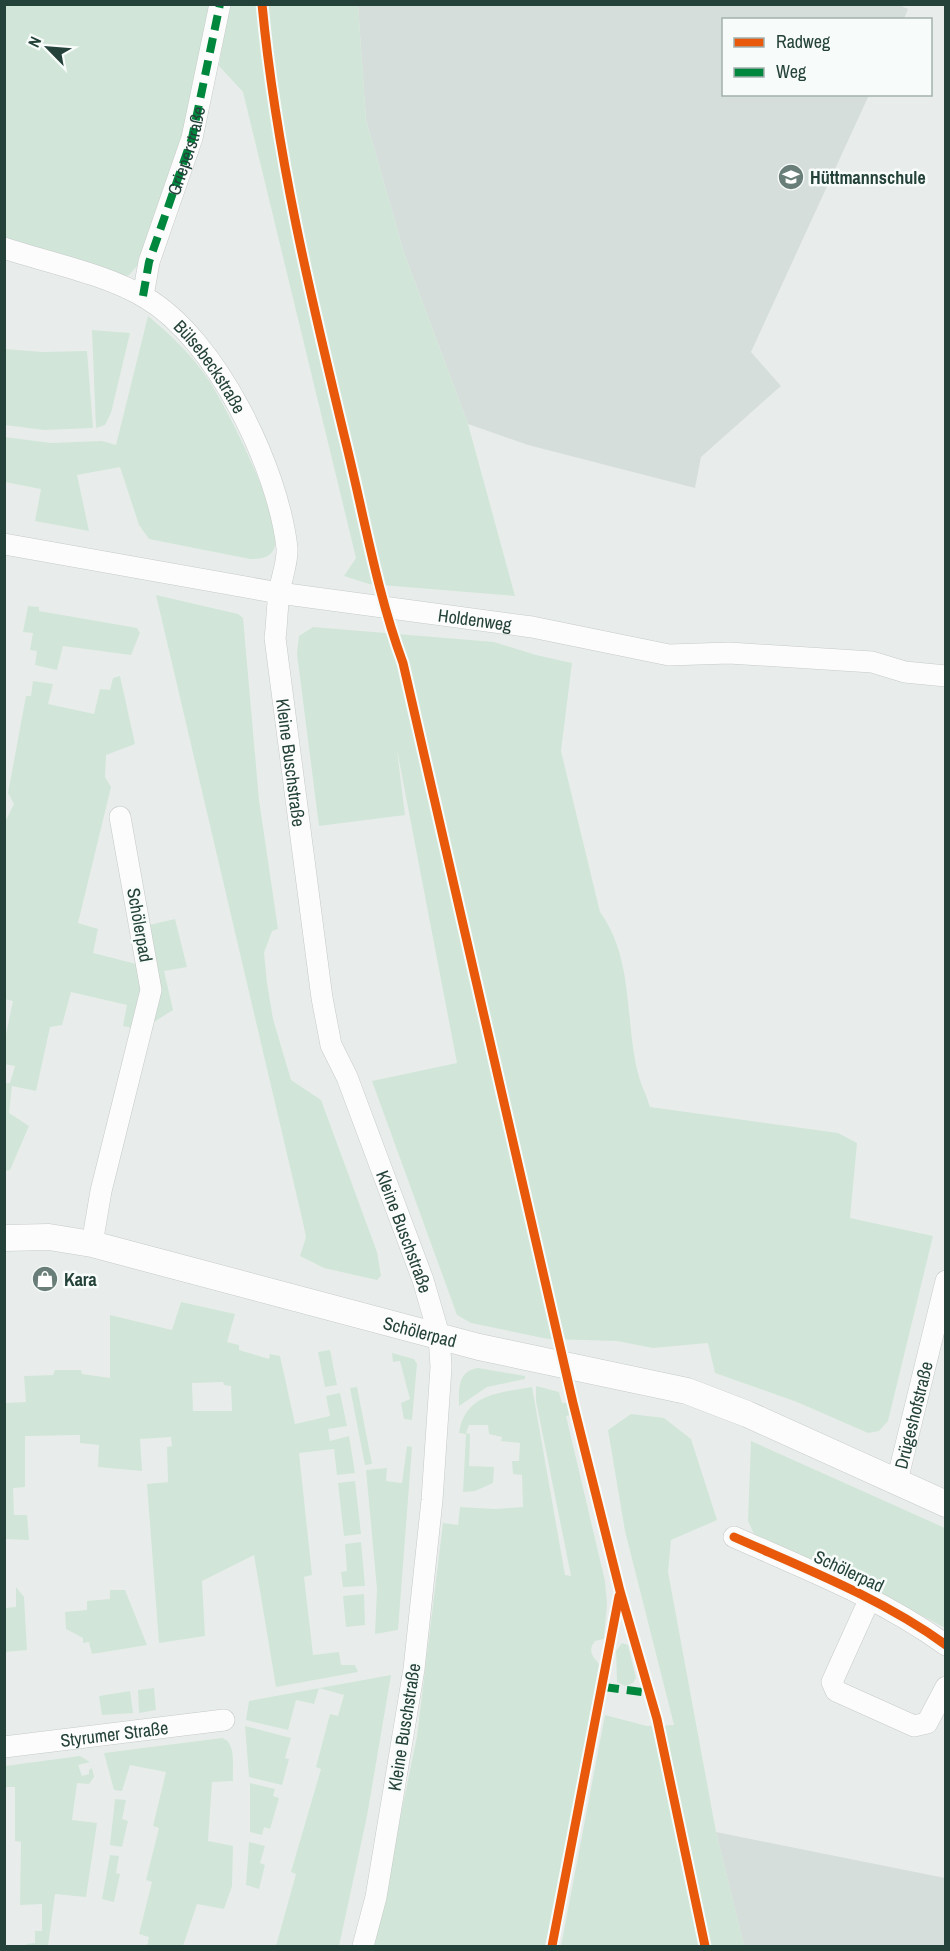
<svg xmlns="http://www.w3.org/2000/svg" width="950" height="1951" viewBox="0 0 950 1951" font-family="'Archivo Narrow',sans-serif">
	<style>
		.built { fill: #d6dedb }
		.green { fill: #d1e6d8; fill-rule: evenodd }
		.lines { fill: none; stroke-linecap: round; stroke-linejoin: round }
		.minor-casing { stroke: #c5cac8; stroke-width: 22 }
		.tertiary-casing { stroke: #c5cac8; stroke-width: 27 }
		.minor { stroke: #fcfcfc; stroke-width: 21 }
		.tertiary { stroke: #fcfcfc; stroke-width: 26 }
		.quiet { stroke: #00873e; stroke-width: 8; stroke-dasharray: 15 8; stroke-linecap: butt }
		.cycleway-casing { stroke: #f7fbf9; stroke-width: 13 }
		.cycleway { stroke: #e8590c; stroke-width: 9 }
		.labels { text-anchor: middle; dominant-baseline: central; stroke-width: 5; stroke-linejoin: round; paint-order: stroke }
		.street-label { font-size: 18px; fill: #24423a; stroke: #f7fbf9 }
		.poi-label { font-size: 18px; font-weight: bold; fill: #24423a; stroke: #f7fbf9; text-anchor: start }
	</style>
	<rect width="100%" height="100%" fill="#e8edeb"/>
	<path class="built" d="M897 4 908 9 904 19 724 20V94L869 95 751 352 781 386 701 457 695 488 528 445 468 424 404 253 366 120 358 5Z
		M716 1832 945 1878V1946H744Z"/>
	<path class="green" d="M5 5H210L185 131 137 266 129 275 120 278 5 238Z
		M228 5H358L366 120 404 253 468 424 515 596 369 584 344 576 356 558 243 92 219 66Z
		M148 316C170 334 192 355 208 379 225 404 286 522 274 549 269 559 259 559 250 559L149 539 139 525 120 467 77 475 89 531 35 521 41 489 5 482 4 437 51 443 102 441 116 445Z
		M92 330 130 333 111 413 105 425 96 428Z
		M5 349 42 352 87 351 93 428 44 430 5 425Z
		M156 595 238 614 243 618 259 800 278 929 272 931 264 953 267 983 273 1019 291 1080 321 1100 377 1252 381 1276 377 1280 324 1268 300 1256 306 1237 302 1218Z
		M28 606 39 607V611L137 628 140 633 131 655 63 646 57 670 35 665 37 651 30 650 33 633 23 632Z
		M313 627 494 642 536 655 572 663 561 751 600 912C635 960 624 1023 639 1077 642 1087 647 1097 650 1107L838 1133 857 1143 850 1218 933 1236 888 1421 879 1431 868 1433 797 1402 715 1373 708 1343 653 1348 617 1341 548 1339 471 1323 457 1315 372 1081 457 1063 397 750 405 815 319 826 297 654 299 636Z
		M120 676 135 744 106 755 105 777 111 787 78 923 98 929 93 953 152 968 145 926 175 919 187 967 164 971 173 1010 141 1030 123 1026 127 1005 71 992 62 1025 50 1027 36 1091 12 1086 9 1113 29 1126 10 1170 5 1171V1083H10L15 1066 4 1064 5 1039 13 1001 4 999V824L14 804 8 793 26 696H31L33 681 53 684 48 704 94 714 100 689 110 690 113 678Z
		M181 1302 235 1314 227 1342 239 1345V1350L269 1359 270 1354 280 1356 295 1424 330 1416 326 1396 340 1393 347 1426 328 1429 330 1441 349 1436 355 1473 337 1475 334 1449 299 1453 312 1575 304 1577 313 1655 339 1652 341 1665H355L358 1672 276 1687 254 1555 202 1581 205 1636 159 1643 147 1484 168 1482 167 1447 172 1446 171 1437 140 1439 142 1471 98 1467 99 1445 80 1443V1435L25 1436V1487L13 1488 14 1515H27L29 1540 5 1539V1403L26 1402 24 1376 53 1375 55 1370H81L82 1374 110 1378V1315L172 1330ZM223 1382 224 1385 231 1386 232 1411H193L192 1383Z
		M330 1350 337 1385 325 1387 318 1352Z
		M392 1353 414 1359 417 1364 412 1420 404 1419 401 1403 410 1399 400 1361 393 1362Z
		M478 1368 525 1376V1379L487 1387 459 1406C459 1390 457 1371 478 1368Z
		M536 1386 559 1392 562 1403H567L571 1415 566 1416 605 1581 607 1604 604 1639 595 1641C587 1651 593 1656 599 1664L568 1841 545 1946H374L417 1736 443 1523 458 1525 460 1507 495 1509 523 1507 522 1475 513 1474 512 1461H519L520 1443 501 1441 502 1437 489 1434 488 1425H469L466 1433 470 1434 469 1466 494 1467 493 1483 475 1491 463 1492 466 1434 459 1433C465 1393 500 1393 532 1387L565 1575 571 1576 536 1401Z
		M357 1387 372 1464 365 1465 350 1388Z
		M631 1414 664 1418 691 1439 717 1520 671 1540 668 1572 716 1832 744 1946H561L605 1715 647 1726 674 1725 625 1531 608 1430Z
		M751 1441 945 1528V1628L848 1576 754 1534 748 1521Z
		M407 1446 412 1447 398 1630 375 1634 377 1589 366 1470 387 1468 386 1481 402 1483Z
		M355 1481 361 1534 344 1536 338 1483Z
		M361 1542 365 1586 343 1587 341 1572 347 1571 345 1544Z
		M16 1587 24 1597 27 1650 5 1652V1608L16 1607Z
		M110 1590H125L147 1645 92 1654 89 1642 83 1643V1638L66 1629 65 1612 87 1610V1601L110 1599Z
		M364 1594 365 1625 346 1627 343 1596Z
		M622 1643 628 1645 636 1678 633 1683 625 1686 617 1682 616 1651Z
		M391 1675 367 1816 339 1946H276L296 1874 291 1872 321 1769 316 1767 330 1714 338 1716 344 1695 319 1688 314 1704 296 1700 288 1730 246 1720 249 1701Z
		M154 1688 156 1710 139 1713 138 1690Z
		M130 1691 133 1713 102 1715 99 1696Z
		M245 1726 291 1738 285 1758 289 1759 282 1785 249 1777Z
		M222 1738C237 1742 232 1768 233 1781L212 1782 208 1841 233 1846 232 1886 224 1909 197 1904 183 1946H147L149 1937 139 1934 152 1882 146 1880 159 1828 153 1826 166 1772 130 1765 122 1791 114 1790 104 1753Z
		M80 1756 90 1762 78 1765 82 1776 89 1774V1770L92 1768 94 1777 89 1784 77 1783 72 1820 97 1823 86 1897 55 1894 48 1946H27L26 1944 35 1943V1931H42V1904L20 1905 21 1842 15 1841V1787H5V1766Z
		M250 1783 275 1789 273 1796 279 1798 270 1829 264 1827 262 1835 250 1832Z
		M115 1799 126 1800 122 1819 128 1821 122 1847 110 1845Z
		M249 1842 265 1846 260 1863 265 1865 259 1889 246 1885Z
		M110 1855 119 1856 116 1873 120 1874 114 1902 102 1899Z"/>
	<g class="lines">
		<g class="minor-casing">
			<g id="minor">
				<path id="s1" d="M4 248C49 263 106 274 146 298 217 340 278 468 287 548 288 562 281 579 279 593 277 608 277 623 275 638L322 998 331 1045 347 1077 423 1280 439 1335 441 1367 432 1500 414 1669 376 1897 363 1946"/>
				<path id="s2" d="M143 296 149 262 192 138 220 4"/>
				<path id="s3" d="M4 544 279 593 532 627 669 655 729 653 872 662 905 672 946 676"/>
				<path d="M92 1244 101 1191 151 990 120 817"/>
				<path id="s4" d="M897 1481 946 1281"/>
				<path d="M734 1537C806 1569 881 1598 946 1645"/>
				<path d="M870 1598 832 1682 836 1691 914 1726 927 1723 946 1687"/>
				<path id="s5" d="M4 1747 224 1720"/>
			</g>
		</g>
		<g class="tertiary-casing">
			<g id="tertiary">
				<path id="s6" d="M4 1238 49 1237 92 1244 479 1347 687 1391 747 1414 946 1504"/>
			</g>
		</g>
		<use href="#minor" class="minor"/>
		<use href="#tertiary" class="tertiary"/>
		<path class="quiet" d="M143 296 149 262 192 138 220 4
			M604 1687 650 1693"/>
		<g class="cycleway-casing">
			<path id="cycleway" d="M262 4C276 153 311 298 346 443 364 516 377 593 403 663L573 1403 620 1591 657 1719 705 1946
				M734 1537C806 1569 881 1598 946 1645
				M552 1946 619 1596"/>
		</g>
		<use href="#cycleway" class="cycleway"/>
	</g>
	<defs>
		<g id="school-disc" transform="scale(1.35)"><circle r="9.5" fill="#697e78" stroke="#f7fbf9"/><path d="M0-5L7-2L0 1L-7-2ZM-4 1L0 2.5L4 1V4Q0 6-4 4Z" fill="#fff"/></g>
		<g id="shop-disc" transform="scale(1.35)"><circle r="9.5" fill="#697e78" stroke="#f7fbf9"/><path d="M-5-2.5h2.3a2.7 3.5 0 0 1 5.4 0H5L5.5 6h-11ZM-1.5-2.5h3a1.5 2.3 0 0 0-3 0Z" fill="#fff"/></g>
	</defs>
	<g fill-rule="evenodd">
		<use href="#school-disc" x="791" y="177"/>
		<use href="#shop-disc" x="45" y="1279"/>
	</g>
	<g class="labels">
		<g class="street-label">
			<text stroke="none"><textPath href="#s2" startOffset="152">Grieperstraße</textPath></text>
			<text stroke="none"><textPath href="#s1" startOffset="246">Bülsebeckstraße</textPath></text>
			<text stroke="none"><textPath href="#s3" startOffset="477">Holdenweg</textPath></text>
			<text stroke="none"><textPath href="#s1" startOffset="662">Kleine Buschstraße</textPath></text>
			<text transform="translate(140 925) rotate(80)">Schölerpad</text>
			<text stroke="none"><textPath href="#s1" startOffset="1148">Kleine Buschstraße</textPath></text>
			<text stroke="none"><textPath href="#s6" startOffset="428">Schölerpad</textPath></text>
			<text stroke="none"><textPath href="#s4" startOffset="68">Drügeshofstraße</textPath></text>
			<text transform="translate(849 1571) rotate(25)">Schölerpad</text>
			<text transform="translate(404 1727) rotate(-81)">Kleine Buschstraße</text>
			<text stroke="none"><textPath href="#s5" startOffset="111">Styrumer Straße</textPath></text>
		</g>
		<g class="poi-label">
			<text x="810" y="177">Hüttmannschule</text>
			<text x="64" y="1279">Kara</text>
		</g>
	</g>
	<rect width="950" height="1951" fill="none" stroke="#24423a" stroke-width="12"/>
	<rect x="722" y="18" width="210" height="78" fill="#f7fbf9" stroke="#a3b1ad" stroke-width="1.5"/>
	<rect x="734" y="38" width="30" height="9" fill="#e8590c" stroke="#a3b1ad" stroke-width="1.5"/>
	<text x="776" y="48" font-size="18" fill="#24423a">Radweg</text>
	<rect x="734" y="68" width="30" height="9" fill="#00873e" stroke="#a3b1ad" stroke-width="1.5"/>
	<text x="776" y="78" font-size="18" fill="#24423a">Weg</text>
	<g transform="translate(48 48) rotate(295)" stroke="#f7fbf9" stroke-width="4.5" paint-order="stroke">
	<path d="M0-4.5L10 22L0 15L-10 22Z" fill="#24423a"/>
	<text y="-9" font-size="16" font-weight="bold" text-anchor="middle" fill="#24423a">N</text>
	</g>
</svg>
